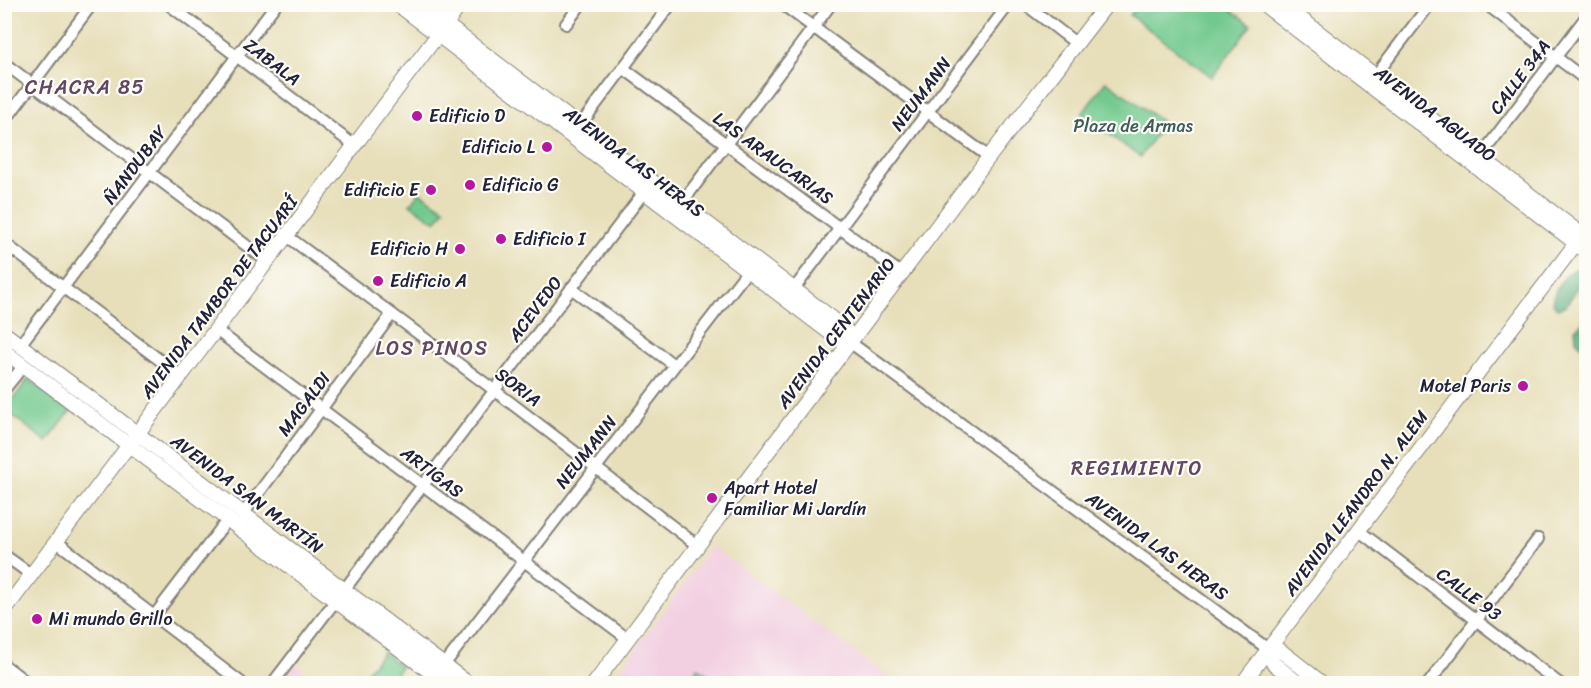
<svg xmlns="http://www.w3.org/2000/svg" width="1591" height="688" viewBox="0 0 1591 688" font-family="Sriracha,sans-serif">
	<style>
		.built { fill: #f2cfe1 }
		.green { fill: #72c98e; stroke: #4a7664; stroke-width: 1.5 }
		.forest { fill: #5dad79; stroke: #40685a; stroke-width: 1.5 }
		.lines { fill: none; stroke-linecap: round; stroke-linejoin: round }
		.minor-casing { stroke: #84807a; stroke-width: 14 }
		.major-casing { stroke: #84807a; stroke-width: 16 }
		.minor { stroke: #fff; stroke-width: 10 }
		.major { stroke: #fff; stroke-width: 14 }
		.poi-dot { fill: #b5179e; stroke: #fdfcf7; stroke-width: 2 }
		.labels { text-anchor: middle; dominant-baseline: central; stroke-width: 4.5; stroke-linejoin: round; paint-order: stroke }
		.street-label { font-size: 18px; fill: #22223b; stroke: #fdfcf7 }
		.poi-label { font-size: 18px; fill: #22223b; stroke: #fdfcf7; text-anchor: start }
		.park-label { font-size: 18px; fill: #3e5c58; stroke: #fdfcf7 }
		.neighbourhood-label { font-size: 20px; letter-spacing: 1.5px; fill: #604862; stroke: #fdfcf7 }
	</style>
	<rect width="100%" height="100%" fill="#fdfcf7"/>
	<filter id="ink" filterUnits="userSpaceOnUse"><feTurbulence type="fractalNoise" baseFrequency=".0167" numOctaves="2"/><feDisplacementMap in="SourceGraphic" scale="12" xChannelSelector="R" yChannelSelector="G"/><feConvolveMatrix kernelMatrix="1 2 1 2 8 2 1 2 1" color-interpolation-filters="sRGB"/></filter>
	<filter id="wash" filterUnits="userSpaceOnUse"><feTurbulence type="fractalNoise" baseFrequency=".008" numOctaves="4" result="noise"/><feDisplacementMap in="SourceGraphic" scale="24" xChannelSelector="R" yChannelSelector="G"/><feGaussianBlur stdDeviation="1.35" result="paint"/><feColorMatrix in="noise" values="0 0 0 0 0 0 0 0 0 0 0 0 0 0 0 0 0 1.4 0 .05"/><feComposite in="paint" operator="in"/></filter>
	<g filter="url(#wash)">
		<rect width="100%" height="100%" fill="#e7dfba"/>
		<path class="built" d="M711 546 897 683 610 684Z
			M296 664 322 683H282Z"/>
		<path class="green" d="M1138 5H1225L1251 25 1212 77 1130 15Z
			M1106 81 1164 123 1140 157 1082 114Z
			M419 192 445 209 436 222 410 204Z
			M28 379 71 411 47 442 5 410Z
			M383 652 401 667 388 683H358Z
			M698 667 720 683H686Z"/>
		<path class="forest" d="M1586 266V280L1583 281 1566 305 1558 309 1552 302C1556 284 1567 269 1586 266Z
			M1586 319V351L1576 340 1575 329Z"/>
	</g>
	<g filter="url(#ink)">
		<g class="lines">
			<g class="minor-casing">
				<path id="minor" d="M168 4 355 146
					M782 4 989 157
					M1025 4 1077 44
					M1486 4 1586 80
					M566 24 581 4
					M4 63 267 261
					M623 68 902 274
					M1375 76 1430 4
					M4 122 92 4
					M576 131 671 4
					M1480 157 1586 17
					M678 208 831 4
					M287 236 494 390 698 546
					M4 243 181 376
					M571 288 674 365
					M794 289 1009 4
					M216 330 628 639
					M851 343 1268 649
					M20 345 276 4
					M4 390 24 365
					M243 514 392 314
					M1358 530 1560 684
					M57 542 243 684
					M4 555 32 575
					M344 590 644 192
					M154 616 228 519
					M4 665 29 684
					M444 665 752 265
					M272 684 336 600
					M1428 684 1538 539"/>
			</g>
			<g class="major-casing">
				<path id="major" d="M397 4 838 339 851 343
					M419 4 845 328 851 343
					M1263 4 1586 251
					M1282 4 1586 238
					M4 333 469 684
					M4 351 446 684
					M4 611 461 4
					M1268 649 1281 651 1323 684
					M1268 649 1273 663 1299 684
					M594 684 989 157 1107 4
					M1242 684 1586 230"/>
			</g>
			<use href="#minor" class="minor"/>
			<use href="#major" class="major"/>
		</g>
	</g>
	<g class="poi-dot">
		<circle cx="417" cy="116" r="6"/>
		<circle cx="547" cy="147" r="6"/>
		<circle cx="470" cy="185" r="6"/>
		<circle cx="431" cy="190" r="6"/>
		<circle cx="501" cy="239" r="6"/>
		<circle cx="460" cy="249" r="6"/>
		<circle cx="378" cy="281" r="6"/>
		<circle cx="1523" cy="386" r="6"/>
		<circle cx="712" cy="498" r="6"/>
		<circle cx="37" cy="619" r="6"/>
	</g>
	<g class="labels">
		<g class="street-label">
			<text transform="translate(272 62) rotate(37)">ZABALA</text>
			<text transform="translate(1520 77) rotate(-53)">CALLE 34A</text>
			<text transform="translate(921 94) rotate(-53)">NEUMANN</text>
			<text transform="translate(1435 114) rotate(37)">AVENIDA AGUADO</text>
			<text transform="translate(773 158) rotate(36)">LAS ARAUCARIAS</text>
			<text transform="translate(634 162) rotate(37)">AVENIDA LAS HERAS</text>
			<text transform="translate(135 165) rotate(-53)">ÑANDUBAY</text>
			<text transform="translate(219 297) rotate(-53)">AVENIDA TAMBOR DE TACUARÍ</text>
			<text transform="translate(535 309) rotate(-53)">ACEVEDO</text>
			<text transform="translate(836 333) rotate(-53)">AVENIDA CENTENARIO</text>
			<text transform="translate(518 387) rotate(37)">SORIA</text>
			<text transform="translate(304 404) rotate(-53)">MAGALDI</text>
			<text transform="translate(586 452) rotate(-52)">NEUMANN</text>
			<text transform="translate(432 472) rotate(37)">ARTIGAS</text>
			<text transform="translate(247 494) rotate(37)">AVENIDA SAN MARTÍN</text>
			<text transform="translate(1356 503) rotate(-53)">AVENIDA LEANDRO N. ALEM</text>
			<text transform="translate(1157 546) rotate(36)">AVENIDA LAS HERAS</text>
			<text transform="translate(1469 594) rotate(37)">CALLE 93</text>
		</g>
		<g class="poi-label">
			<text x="429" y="116">Edificio D</text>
			<text x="535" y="147" text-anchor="end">Edificio L</text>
			<text x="482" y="185">Edificio G</text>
			<text x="419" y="190" text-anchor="end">Edificio E</text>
			<text x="513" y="239">Edificio I</text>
			<text x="448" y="249" text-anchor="end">Edificio H</text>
			<text x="390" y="281">Edificio A</text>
			<text x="1511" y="386" text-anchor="end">Motel Paris</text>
			<text x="724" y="488">Apart Hotel<tspan x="724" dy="21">Familiar Mi Jardín</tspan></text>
			<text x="49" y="619">Mi mundo Grillo</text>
		</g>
		<g class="park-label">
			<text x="1133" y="126">Plaza de Armas</text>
		</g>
		<g class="neighbourhood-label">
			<text x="85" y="87">CHACRA 85</text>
			<text x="432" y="348">LOS PINOS</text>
			<text x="1137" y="468">REGIMIENTO</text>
		</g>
	</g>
	<rect width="1591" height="688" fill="none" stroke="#fdfcf7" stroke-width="24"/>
</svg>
